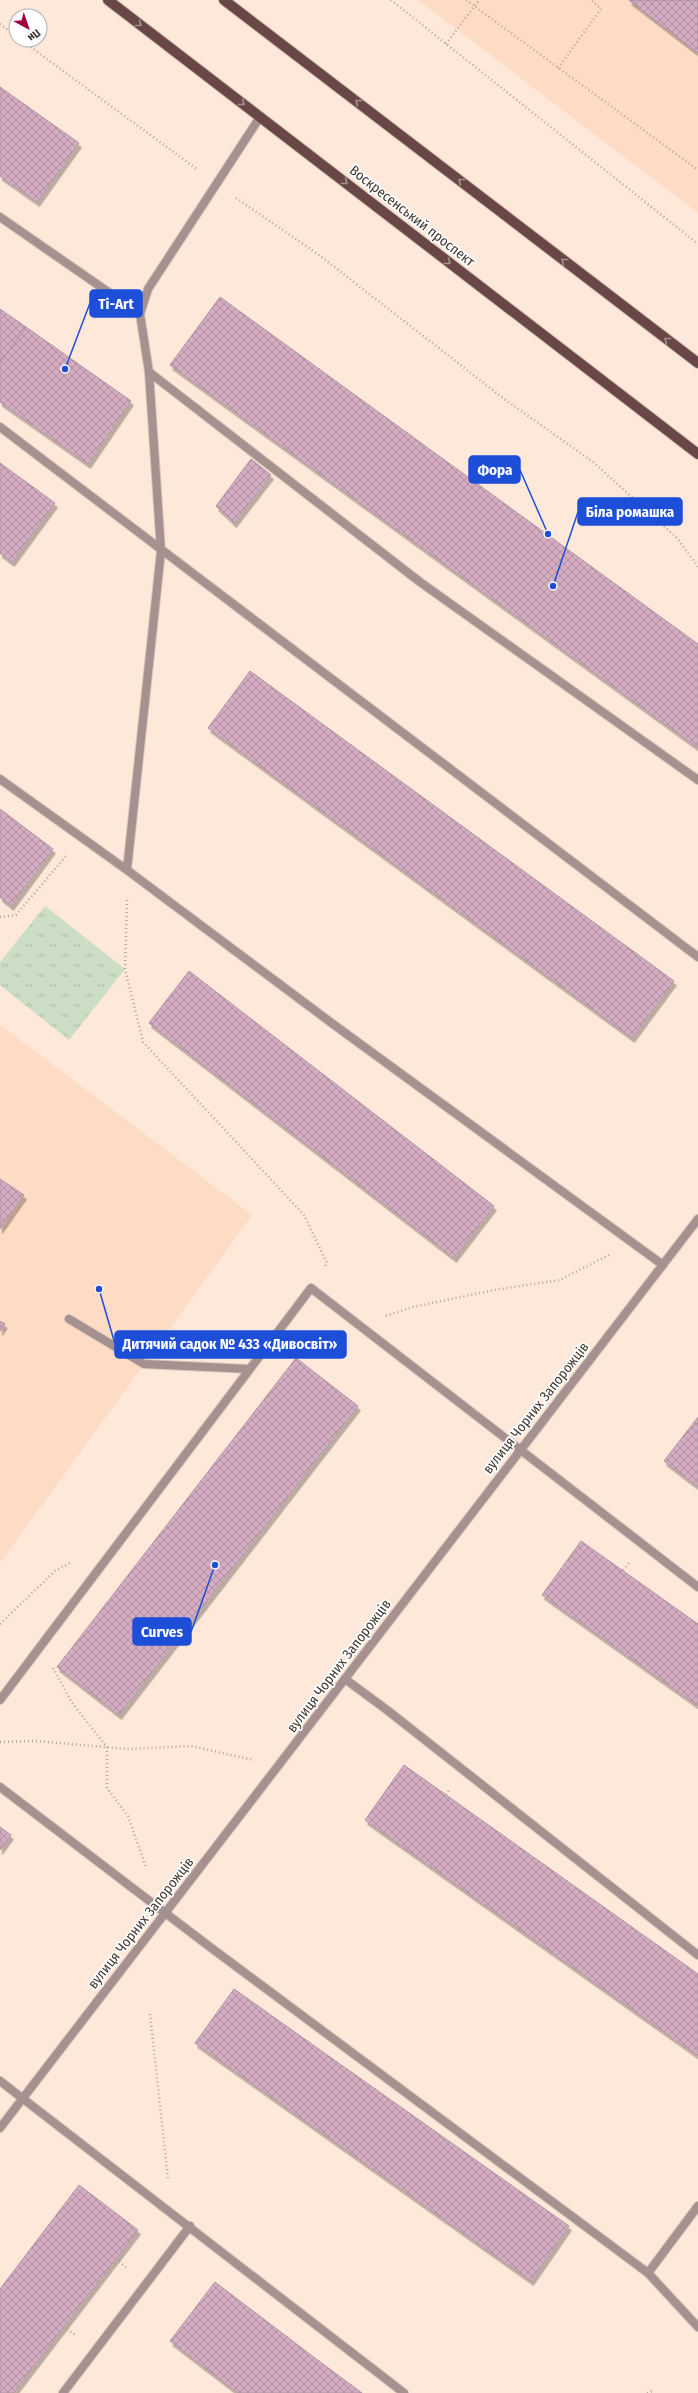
<svg xmlns="http://www.w3.org/2000/svg" width="698" height="2393" viewBox="0 0 698 2393" font-family="'Fira Sans Condensed',sans-serif">
	<style>
		.built { fill: #fedbc4 }
		.grass { fill: url(#grass-tufts) }
		.building { fill: url(#building-cross-hatch); stroke: #b195a4; filter: url(#shadow) }
		.lines { fill: none; stroke-linecap: round; stroke-linejoin: round }
		.lane-casing { stroke: #d8c5b7; stroke-width: 10 }
		.street-casing { stroke: #d8c5b7; stroke-width: 10 }
		.primary-casing { stroke: #d8c5b7; stroke-width: 12 }
		.path { stroke: #b7a599; stroke-width: 2.5; stroke-dasharray: 1 3; stroke-linecap: butt }
		.lane { stroke: #a59190; stroke-width: 8 }
		.street { stroke: #a59190; stroke-width: 8 }
		.primary { stroke: #684746; stroke-width: 10 }
		.oneway { stroke: #a49190 }
		.labels { text-anchor: middle; dominant-baseline: central; stroke-width: 3.5; stroke-linejoin: round; paint-order: stroke }
		.street-label { font-size: 14px; fill: #423730; stroke: #fff }
		.leader { fill: none; stroke: #1d4ed8; stroke-width: 1.5 }
		.callout-dot { fill: #1d4ed8; stroke: #fff; stroke-width: 1.5 }
		.callout { fill: #1d4ed8; stroke: #1d4ed8; stroke-width: 1.5 }
		.callout-label { font-size: 15px; text-anchor: middle; font-weight: bold; fill: #fff }
	</style>
	<defs>
		<pattern id="grass-tufts" width="24" height="20" patternUnits="userSpaceOnUse"><rect width="24" height="20" fill="#ccdec5"/><path d="M3 7l-1-3M5 7V3M7 7l1-3M15 17l-1-3M17 17v-4M19 17l1-3" fill="none" stroke="#b0bfaa"/></pattern>
		<pattern id="building-cross-hatch" width="8" height="8" patternUnits="userSpaceOnUse"><rect width="8" height="8" fill="#d5adc3"/><path d="M0 0l8 8M0 8l8-8" fill="none" stroke="#ae8e9f"/></pattern>
		<filter id="shadow"><feDropShadow dx="2.5" dy="4.5" stdDeviation="0" flood-color="#0004"/></filter>
	</defs>
	<rect width="100%" height="100%" fill="#fee8d9"/>
	<path class="built" d="M418 0H698V213Z
		M0 1025 252 1215 0 1563Z"/>
	<path class="grass" d="M45 906 125 969 69 1040 0 985V962Z"/>
	<path class="building" d="M629 0H698V53Z
		M629 0H698V53Z
		M0 87 79 143 37 202 0 176Z
		M220 297 698 644V748L170 365Z
		M0 309 26 327 0 363Z
		M26 327 131 401 88 464 0 402V363Z
		M251 459 271 475 234 523 216 506Z
		M0 463 55 503 12 562 0 553Z
		M250 671 674 981 632 1038 208 728Z
		M0 809 53 849 11 906 0 897Z
		M189 971 494 1206 454 1258 149 1023Z
		M0 1179 24 1195 0 1229Z
		M0 1321 5 1324 0 1331Z
		M296 1358 358 1406 119 1715 57 1667Z
		M698 1417V1487L664 1461Z
		M581 1541 698 1624V1706L542 1595Z
		M404 1765 698 1974V2056L365 1820Z
		M0 1827 11 1835 0 1850Z
		M234 1989 569 2226 531 2281 195 2043Z
		M79 2185 138 2230 13 2393H0V2289Z
		M215 2282 311 2355 362 2393H238L170 2341Z"/>
	<g class="lines">
		<g class="lane-casing">
			<path id="lane" d="M0 217 140 314
				M149 372 420 582 698 780
				M0 427 698 957
				M0 779 127 870 337 1027 663 1265
				M127 870 161 551 149 372 140 314 148 289 260 117
				M69 1319 144 1364 249 1369
				M345 1679 387 1710 698 1955
				M0 1700 311 1288 698 1587
				M0 1787 206 1944 648 2273 698 2327
				M0 2081 404 2393
				M648 2273 698 2206
				M63 2393 190 2226"/>
		</g>
		<g class="street-casing">
			<path id="street" d="M0 2128 698 1219"/>
		</g>
		<g class="primary-casing">
			<path id="primary" d="M108 0 698 454
				M224 0 698 363"/>
		</g>
		<path class="path" d="M391 0 698 244
			M466 0 698 170
			M0 24 16 36
			M21 40 198 170
			M446 44 479 0
			M558 68 601 9 591 0
			M236 198 319 255 503 398 593 462 677 538 698 567
			M127 900 125 969 143 1042 304 1215 327 1263 324 1268
			M0 917 16 915 66 856
			M386 1316 413 1307 494 1290 560 1280 609 1255
			M623 1570 629 1563
			M0 1624 55 1571 72 1562
			M53 1668 72 1703 107 1747V1788L128 1816 146 1867
			M0 1742 35 1741 128 1749 191 1746 253 1760
			M446 1795 450 1789
			M150 2014 168 2179
			M116 2259 128 2269
			M64 2327 77 2336
			M647 2393 652 2391"/>
		<use href="#lane" class="lane"/>
		<use href="#street" class="street"/>
		<use href="#primary" class="primary"/>
	</g>
	<defs><path id="oneway-chevron" d="M-2-3.5L2.5 0L-2 3.5" fill="none" stroke-width="1.6" stroke-linecap="round" stroke-linejoin="round"/></defs>
	<g class="oneway">
		<use href="#oneway-chevron" transform="translate(139 24) rotate(38)"/>
		<use href="#oneway-chevron" transform="translate(358 102) rotate(-142)"/>
		<use href="#oneway-chevron" transform="translate(242 103) rotate(38)"/>
		<use href="#oneway-chevron" transform="translate(461 181) rotate(-142)"/>
		<use href="#oneway-chevron" transform="translate(345 182) rotate(38)"/>
		<use href="#oneway-chevron" transform="translate(564 261) rotate(-142)"/>
		<use href="#oneway-chevron" transform="translate(448 262) rotate(38)"/>
		<use href="#oneway-chevron" transform="translate(667 340) rotate(-142)"/>
	</g>
	<g class="labels">
		<g class="street-label">
			<text transform="translate(412 216) rotate(38)">Воскресенський проспект</text>
			<text transform="translate(536 1408) rotate(-52)">вулиця Чорних Запорожців</text>
			<text transform="translate(339 1666) rotate(-53)">вулиця Чорних Запорожців</text>
			<text transform="translate(141 1923) rotate(-52)">вулиця Чорних Запорожців</text>
		</g>
	</g>
	<path class="leader" d="M65 369L90 303M548 534L520 470M553 586L578 512M99 1289L115 1344M215 1565L191 1632"/>
	<g class="callout-dot">
		<circle cx="65" cy="369" r="4"/>
		<circle cx="548" cy="534" r="4"/>
		<circle cx="553" cy="586" r="4"/>
		<circle cx="99" cy="1289" r="4"/>
		<circle cx="215" cy="1565" r="4"/>
	</g>
	<g class="callout">
		<rect x="90" y="290" width="52" height="27" rx="4"/>
		<rect x="469" y="456" width="51" height="27" rx="4"/>
		<rect x="578" y="498" width="104" height="27" rx="4"/>
		<rect x="115" y="1331" width="231" height="27" rx="4"/>
		<rect x="133" y="1618" width="58" height="27" rx="4"/>
	</g>
	<g class="callout-label">
		<text x="116" y="309">Ti-Art</text>
		<text x="495" y="475">Фора</text>
		<text x="630" y="517">Біла ромашка</text>
		<text x="230" y="1349">Дитячий садок № 433 «Дивосвіт»</text>
		<text x="162" y="1637">Curves</text>
	</g>
	<g transform="translate(28 28) rotate(140)"><circle r="19" fill="#ffffff" stroke="#b3afac"/>
	<path d="M0-3L7 15L0 10L-7 15Z" fill="#a1023b"/>
	<text y="-6" font-size="11" font-weight="bold" text-anchor="middle" fill="#423730">Пн</text>
	</g>
</svg>
